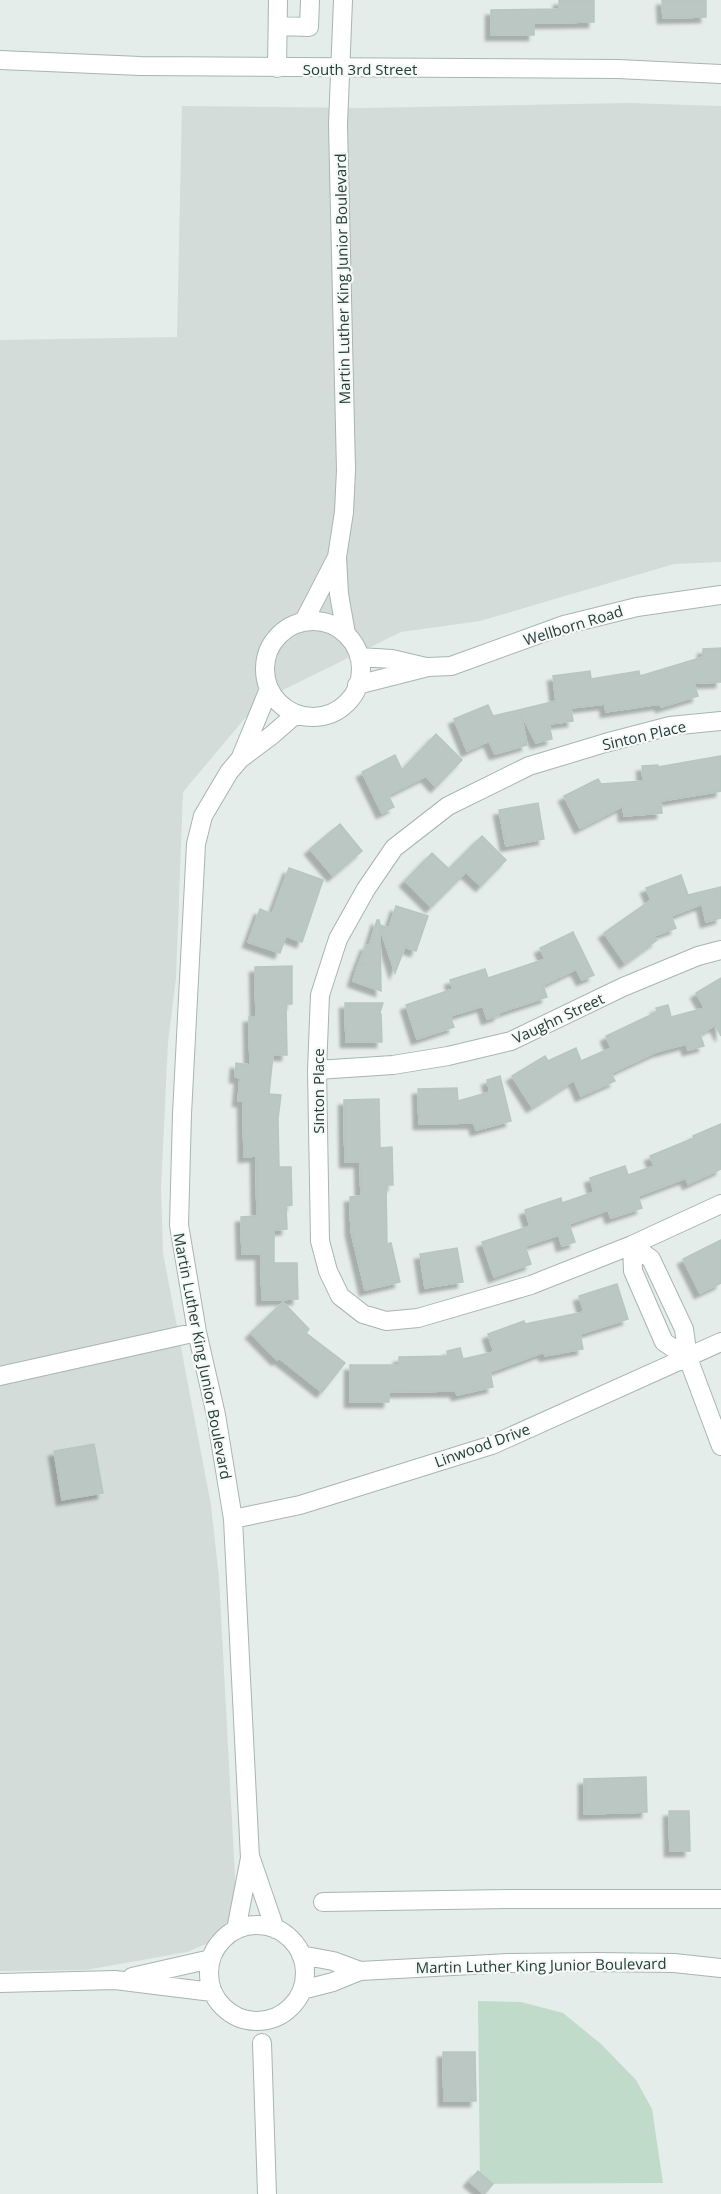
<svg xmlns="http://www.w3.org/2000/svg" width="721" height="2194" viewBox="0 0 721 2194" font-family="'Open Sans',sans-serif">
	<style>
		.built { fill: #d3dcd9 }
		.green { fill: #c0dbc9 }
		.building { fill: #bac7c3; stroke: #b8c6c1; stroke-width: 1.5; filter: url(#shadow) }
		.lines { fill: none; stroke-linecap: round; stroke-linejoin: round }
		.minor-casing { stroke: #a8b5b1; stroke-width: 20 }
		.minor { stroke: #fff; stroke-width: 18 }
		.labels { text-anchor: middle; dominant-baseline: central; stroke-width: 4.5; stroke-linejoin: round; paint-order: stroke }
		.street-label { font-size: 15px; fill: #253d38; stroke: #f5f9f7 }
	</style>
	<defs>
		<filter id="shadow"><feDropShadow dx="-5.5" dy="5.5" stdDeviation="1.5" flood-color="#0004"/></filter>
	</defs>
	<rect width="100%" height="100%" fill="#e5edea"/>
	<path class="built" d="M628 103 721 106V562L674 564 480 621 401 632 285 689 246 717 183 792 176 978 168 1042 161 1189 163 1253 211 1505 219 1578 237 1914 218 1939 187 1952 86 1970 0 1971V340L177 337 182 106 364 108Z"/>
	<path class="green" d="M478 2001 521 2002 563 2013 601 2044 636 2080 652 2109 663 2183 480 2184Z"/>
	<path class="building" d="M559 0H594V22L534 23V35H491V10L559 9Z
		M662 0H706V17L663 18Z
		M721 648V682L694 683 698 696 661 707 660 704 606 712 605 704 571 708 573 721 549 724 552 739 536 743 521 713 527 745 495 754 489 741 467 751 454 719 488 705 493 716 556 701 553 676 590 671 591 679 639 671 640 676 703 657V649Z
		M436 734 462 760 436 787 426 776 388 795 394 807 382 813 362 772 395 755 402 770Z
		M721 756V791L661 801 662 813 624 816 623 806 580 828 564 796 598 779 601 784 643 781 642 766 658 765V767Z
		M538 803 544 839 506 846 499 810Z
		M340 824 362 851 333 876 310 849Z
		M482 836 506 860 481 886 466 872 431 907 405 881 432 853 449 869Z
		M289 868 323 880 302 942 286 936 280 953 248 942 260 909 272 914Z
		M681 875 688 895 721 887V918L706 922 702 904 671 916 676 928 654 936 657 940 625 963 604 933 651 900 646 888Z
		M396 906 428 916 416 951 405 947 395 973 380 927 381 991 353 981 358 965H365L359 963 366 945 369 946 377 920H379L380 925 389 928Z
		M573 932 594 975 582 980 576 969 543 985 547 997 498 1013 499 1015 487 1019 483 1006 450 1016 454 1027 417 1039 406 1005 453 989 450 980 485 969 488 978 545 959 540 948Z
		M292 966V1004H286L287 1055H273L269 1094 281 1095 278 1119 279 1167H291L292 1205 286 1206 287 1229 274 1230V1263H297L298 1299 262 1300 261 1254H242L241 1217 257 1216 256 1156 244 1157 243 1101H238L240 1078 235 1077 236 1063 250 1065 249 1017H256L255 967Z
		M721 978V1036L715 1025 700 1034 704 1046 688 1050 686 1044 656 1052 611 1073 615 1081 581 1096 574 1080 532 1107 512 1076 545 1056 548 1061 576 1048 581 1061 611 1048 606 1036 657 1012 656 1008 668 1005 671 1017 705 1008 696 993Z
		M345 1003H383L379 1015 381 1014 382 1042H346Z
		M500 1076 511 1121 476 1130 474 1123 419 1124 418 1089 457 1088 458 1101 490 1092 487 1080Z
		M379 1099 380 1148 392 1147 393 1185H386L387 1244 391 1243 400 1282 365 1290 351 1231 350 1197 361 1196 360 1162H345L344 1100Z
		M721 1124V1169L688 1184 686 1178 638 1196 642 1208 611 1218 608 1210 569 1224 575 1242 562 1246 559 1235 525 1246 531 1264 494 1277 482 1242 530 1226 525 1210 561 1198 562 1203 594 1192 590 1178 625 1166 628 1175 654 1166 650 1156 694 1138 693 1136Z
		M721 1240V1283L700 1293 683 1259Z
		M457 1248 463 1282 425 1288 420 1254Z
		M617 1284 628 1319 580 1334 583 1349 545 1356 544 1352 490 1372 493 1387 457 1395 456 1391 389 1392V1402H350V1365H399V1357L448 1356 447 1351 460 1348 463 1359 494 1352 488 1334 524 1321 525 1324 584 1312 579 1296Z
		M283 1302 309 1329 306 1333 345 1363 322 1392 279 1358 277 1360 251 1333Z
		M94 1444 103 1493 62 1500 54 1451Z
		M646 1777 647 1812 584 1814V1779Z
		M669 1811H689L690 1851H670Z
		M443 2052H475L476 2101H444Z
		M478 2171 493 2184 484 2194 469 2181Z"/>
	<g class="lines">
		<g class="minor-casing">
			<path id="minor" d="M343 0 338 125 346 470 344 512 337 557 339 594 346 634
				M278 26 309 27 310 0
				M0 60 140 66 618 69 721 74
				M277 68 278 0
				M304 621 336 559
				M265 669a48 48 0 1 1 96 0a48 48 0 1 1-96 0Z
				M359 657 392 659 426 667
				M357 685 428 667 451 666 564 625 637 607 721 595
				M721 721 670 726 605 743 529 766 448 806 394 848 366 889 338 939 320 995 317 1070 320 1241 328 1271 340 1296 363 1314 386 1321 418 1318 531 1285 632 1245 721 1204
				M241 757 269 689
				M317 1070 393 1065 448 1056 511 1041 623 987 698 956 721 950
				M632 1245 651 1259 684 1329 688 1358 721 1446
				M632 1245 633 1271 664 1342 688 1358
				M0 1376 197 1332
				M233 1519 300 1505 492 1445 721 1342
				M251 1859 275 1929
				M323 1902 507 1899H721
				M209 1973a48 48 0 1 1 96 0a48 48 0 1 1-96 0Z
				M236 1930 250 1858 233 1519 216 1415 197 1332 179 1225 182 1114 196 844 203 816 229 772 240 759 272 735 296 714
				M301 1955 333 1961 360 1971
				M132 1977 211 1959
				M0 1983 115 1980 212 1992
				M302 1990 333 1982 360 1971 509 1963 596 1962 674 1963 721 1968
				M262 2043 267 2194"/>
		</g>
		<use href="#minor" class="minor"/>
	</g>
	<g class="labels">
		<g class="street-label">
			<text x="360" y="69">South 3rd Street</text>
			<text transform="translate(342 279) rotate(-91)">Martin Luther King Junior Boulevard</text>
			<text transform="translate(573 625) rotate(-17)">Wellborn Road</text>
			<text transform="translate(644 735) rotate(-13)">Sinton Place</text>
			<text transform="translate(558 1018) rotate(-25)">Vaughn Street</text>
			<text transform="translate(318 1091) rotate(-90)">Sinton Place</text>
			<text transform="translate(203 1356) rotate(79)">Martin Luther King Junior Boulevard</text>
			<text transform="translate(482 1445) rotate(-20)">Linwood Drive</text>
			<text transform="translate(541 1965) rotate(-1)">Martin Luther King Junior Boulevard</text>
		</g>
	</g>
</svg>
